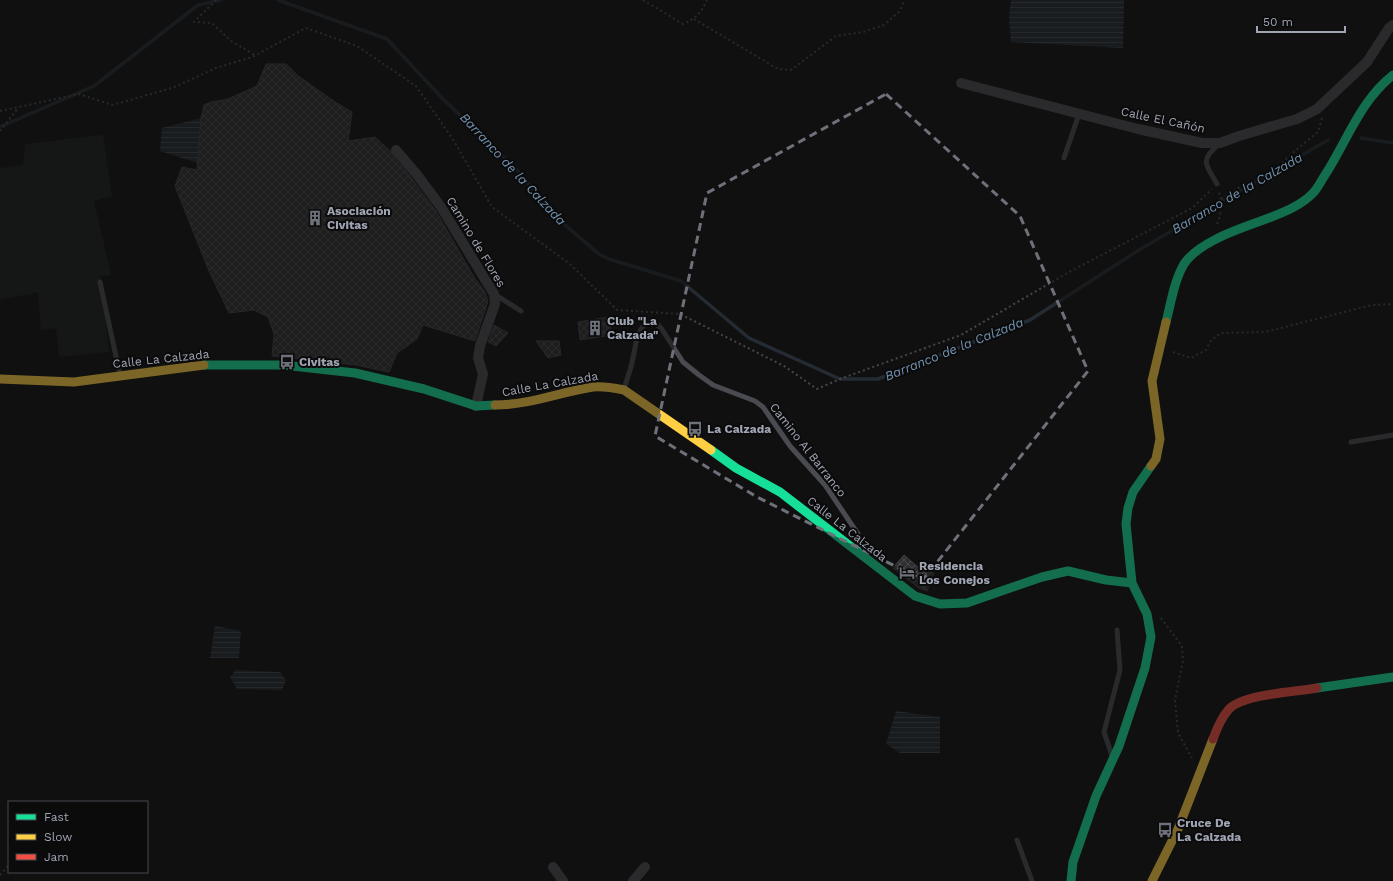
<svg xmlns="http://www.w3.org/2000/svg" width="1393" height="881" viewBox="0 0 1393 881" font-family="'Work Sans',sans-serif">
	<style>
		.green { fill: #1a211b }
		.water { fill: url(#water-rules) }
		.lines { fill: none; stroke-linecap: round; stroke-linejoin: round }
		.stream { stroke: #242b32; stroke-width: 3.5 }
		.building { fill: url(#building-cross-hatch); stroke: #3e4044 }
		.path { stroke: #46474b; stroke-width: 2; stroke-dasharray: 2 3; stroke-linecap: butt }
		.lane { stroke: #4a4b50; stroke-width: 5 }
		.street { stroke: #4a4b50; stroke-width: 10 }
		.fast { stroke: #16e098; stroke-width: 9 }
		.slow { stroke: #ffcf43; stroke-width: 9 }
		.jam { stroke: #f24e42; stroke-width: 9 }
		.marked { fill: none; stroke: #6e717a; stroke-width: 3; stroke-dasharray: 8 5; stroke-linejoin: round }
		.labels { text-anchor: middle; dominant-baseline: central; stroke-width: 4; stroke-linejoin: round; paint-order: stroke }
		.street-label { font-size: 12px; fill: #a0a5b3; stroke: #0b0b0c }
		.poi-label { font-size: 12px; font-weight: bold; fill: #a0a5b3; stroke: #0b0b0c; text-anchor: start }
		.water-label { font-size: 13px; font-style: italic; fill: #7493b0; stroke: #0b0b0c }
	</style>
	<defs>
		<pattern id="water-rules" width="6" height="5" patternUnits="userSpaceOnUse"><rect width="6" height="5" fill="#242b32"/><path d="M0 2.5h6" fill="none" stroke="#40474d"/></pattern>
		<pattern id="building-cross-hatch" width="8" height="8" patternUnits="userSpaceOnUse"><rect width="8" height="8" fill="#2f2f31"/><path d="M0 0l8 8M0 8l8-8" fill="none" stroke="#4a4a4c"/></pattern>
	</defs>
	<rect width="100%" height="100%" fill="#101010"/>
	<path class="green" d="M103 135 112 196 94 201 111 275 100 276 109 352 59 357 56 328 41 330 38 292 0 300V168L23 165 25 144Z"/>
	<path class="water" d="M1011 0H1124L1123 48 1011 42 1009 17Z
		M201 118 198 163 160 151 162 128Z
		M215 626 241 631 239 658H210Z
		M236 670 280 672 286 680 282 690 237 689 230 677Z
		M896 711 940 717V753H900L886 744Z"/>
	<g class="lines">
		<path class="stream" d="M278 0 387 39 442 98 519 172 549 211 600 255 609 259 681 281 749 338 840 379H878L1030 320 1139 250 1328 140
			M0 127 94 86 198 5 221 0
			M1361 138 1393 143"/>
	</g>
	<path class="building" d="M266 64H286L297 75 335 102 352 112 348 141 375 137 390 151 413 180 436 211 474 277 485 292 488 301 475 341 423 325 417 339 397 353 389 372 356 365 284 357 272 356 274 334 268 317 254 310 229 313 209 271 175 186 182 167 197 170 201 118 204 105 211 102 228 99 257 86Z
		M609 317 612 335 580 340 578 322Z
		M494 325 508 333 496 346 488 342Z
		M536 341H559L561 355 548 358Z
		M904 555 919 568 934 573 927 591 919 588 893 568Z"/>
	<g class="lines">
		<path class="path" d="M216 0 194 22 212 23 231 41 255 55
			M643 0 683 24C696 18 701 13 707 0
			M694 19 778 69 791 70 836 36 863 32 884 25 900 11 904 0
			M0 111 79 94 112 105 172 88 216 68 252 57 306 28 357 46 416 86 454 141 492 207 570 264 617 310 680 314 784 366 817 389 840 379 961 335 1069 272 1192 208 1212 189
			M0 131 18 108
			M1221 199 1240 187 1258 184 1272 180 1281 164 1296 150 1318 132 1322 118
			M1217 224C1222 212 1222 204 1219 192
			M1173 352 1191 358 1206 350 1211 340 1221 333 1265 332 1372 305 1393 304
			M1161 618 1182 646 1183 661 1175 700 1178 733 1192 758
			M0 875 9 865"/>
		<path class="lane" d="M1064 158 1079 114
			M1217 184C1206 164 1199 161 1219 144
			M100 282 120 375
			M494 294 521 311
			M624 389C627 379 631 369 633 358 636 345 636 330 648 322L655 323 661 328 683 362 699 375 713 385 755 401 763 407 790 446 825 485 858 534 859 549
			M1351 442 1393 435
			M1112 756 1104 732 1120 670 1117 630
			M1017 840 1032 881"/>
		<path class="street" d="M961 83 1138 129 1202 143H1220L1239 136 1297 119 1317 109 1367 62 1389 28 1393 25
			M396 150 418 176 441 207 494 294 495 304 480 346 478 358 483 374 476 406
			M553 867 563 881
			M633 881 645 867"/>
		<path class="fast" d="M1166 322C1171 303 1174 281 1184 264 1199 241 1244 227 1269 218 1284 212 1302 205 1313 193 1318 188 1321 181 1325 175 1347 141 1360 101 1393 75
			M204 365H283L355 373 424 389 476 406 495 405
			M711 450 736 468 780 492 915 596 940 604 967 603 1042 577 1068 571 1106 580 1132 583
			M1317 688 1393 677
			M1071 881 1073 862 1096 796 1119 746 1145 668 1151 637 1147 614 1132 583 1126 524 1128 508 1133 492 1151 466"/>
		<path class="slow" d="M0 379 74 382 204 365
			M495 405C529 405 560 392 593 387 604 386 614 388 624 390L711 450
			M1151 466 1156 459 1160 439 1152 381 1166 322
			M1152 881 1178 829 1213 739"/>
		<path class="jam" d="M1213 739C1217 728 1221 718 1229 709 1244 694 1295 692 1317 688"/>
	</g>
	<path d="M0 0H1393V881H0ZM886 94 1020 216 1088 371 923 580 757 497 655 436 707 193Z" fill="#101010" fill-opacity=".55" fill-rule="evenodd"/>
	<path class="marked" d="M886 94 1020 216 1088 371 923 580 757 497 655 436 707 193Z"/>
	<defs>
		<g id="building-bare" transform="scale(1.2)"><path d="M-4-6H4V6H1V3H-1V6H-4ZM-2.5-4.3h1.7v1.8h-1.7ZM.8-4.3h1.7v1.8H.8ZM-2.5-1h1.7V.8h-1.7ZM.8-1h1.7V.8H.8Z" fill="#6e717a" stroke="#0b0b0c" stroke-width="2.5" paint-order="stroke"/></g>
		<g id="bus-bare" transform="scale(1.2)"><path d="M-5-6H5V4H4V6H2V4H-2V6H-4V4H-5ZM-3.5-4V0h7V-4ZM-3.5 1.2v1.5H-2V1.2ZM2 1.2v1.5H3.5V1.2Z" fill="#6e717a" stroke="#0b0b0c" stroke-width="2.5" paint-order="stroke"/></g>
		<g id="hotel-bare" transform="scale(1.2)"><path d="M-6-4.5h1.5V1H6V5H4.5V3h-9V5H-6ZM-4 0a1.8 1.8 0 1 1 3.6 0ZM.5 0V-2.5h3Q6-2.5 6 0Z" fill="#6e717a" stroke="#0b0b0c" stroke-width="2.5" paint-order="stroke"/></g>
	</defs>
	<g fill-rule="evenodd">
		<use href="#building-bare" x="315" y="218"/>
		<use href="#building-bare" x="595" y="328"/>
		<use href="#bus-bare" x="287" y="362"/>
		<use href="#bus-bare" x="695" y="429"/>
		<use href="#hotel-bare" x="907" y="573"/>
		<use href="#bus-bare" x="1165" y="830"/>
	</g>
	<g class="labels">
		<g class="street-label">
			<text transform="translate(1163 120) rotate(12)">Calle El Cañón</text>
			<text transform="translate(476 242) rotate(59)">Camino de Flores</text>
			<text transform="translate(161 359) rotate(-6)">Calle La Calzada</text>
			<text transform="translate(550 384) rotate(-10)">Calle La Calzada</text>
			<text transform="translate(808 450) rotate(52)">Camino Al Barranco</text>
			<text transform="translate(847 529) rotate(38)">Calle La Calzada</text>
		</g>
		<g class="poi-label">
			<text x="327" y="211">Asociación<tspan x="327" dy="14">Civitas</tspan></text>
			<text x="607" y="321">Club "La<tspan x="607" dy="14">Calzada"</tspan></text>
			<text x="299" y="362">Civitas</text>
			<text x="707" y="429">La Calzada</text>
			<text x="919" y="566">Residencia<tspan x="919" dy="14">Los Conejos</tspan></text>
			<text x="1177" y="823">Cruce De<tspan x="1177" dy="14">La Calzada</tspan></text>
		</g>
		<g class="water-label">
			<text transform="translate(513 169) rotate(47)">Barranco de la Calzada</text>
			<text transform="translate(1237 193) rotate(-30)">Barranco de la Calzada</text>
			<text transform="translate(954 349) rotate(-22)">Barranco de la Calzada</text>
		</g>
	</g>
	<rect x="8" y="801" width="140" height="72" fill="#0b0b0c" stroke="#47494f"/>
	<rect x="16" y="814" width="20" height="6" fill="#16e098" stroke="#47494f"/>
	<text x="44" y="821" font-size="12" fill="#a0a5b3">Fast</text>
	<rect x="16" y="834" width="20" height="6" fill="#ffcf43" stroke="#47494f"/>
	<text x="44" y="841" font-size="12" fill="#a0a5b3">Slow</text>
	<rect x="16" y="854" width="20" height="6" fill="#f24e42" stroke="#47494f"/>
	<text x="44" y="861" font-size="12" fill="#a0a5b3">Jam</text>
	<path d="M1257 26v6h88v-6" fill="none" stroke="#a0a5b3" stroke-width="2"/>
	<text x="1263" y="26" font-size="12" fill="#a0a5b3" stroke="#0b0b0c" stroke-width="3" paint-order="stroke">50 m</text>
</svg>
